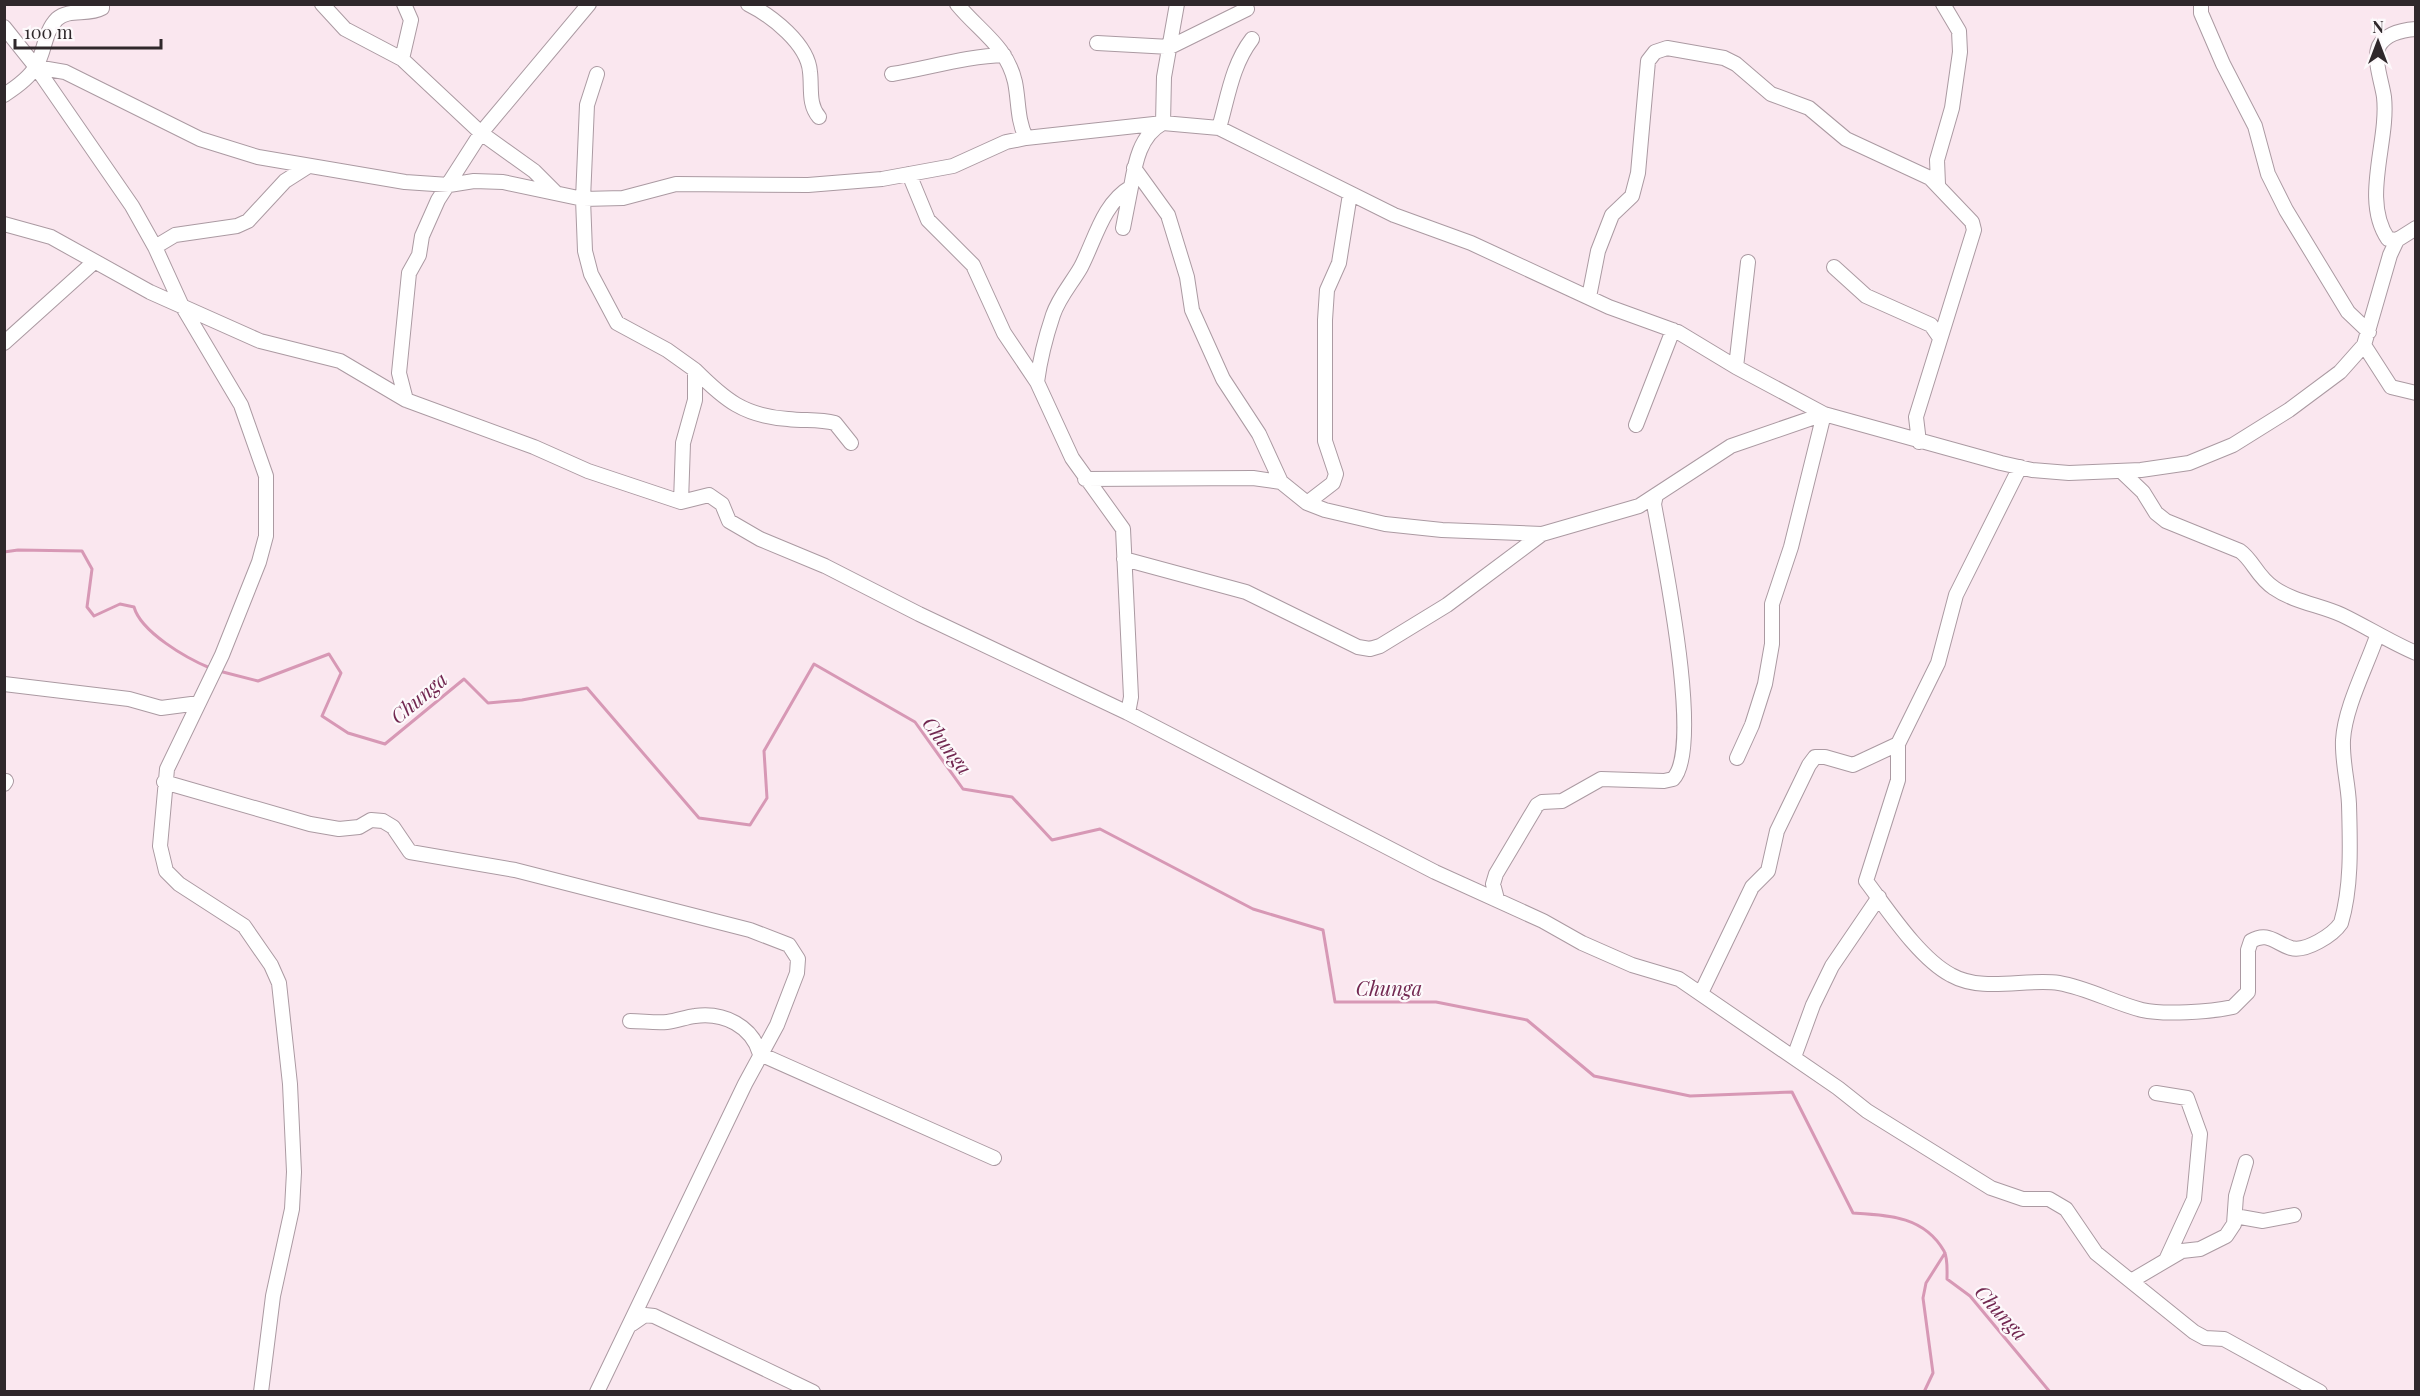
<svg xmlns="http://www.w3.org/2000/svg" width="2420" height="1396" viewBox="0 0 2420 1396" font-family="'Playfair Display',serif">
	<style>
		.lines { fill: none; stroke-linecap: round; stroke-linejoin: round }
		.stream { stroke: #d798b5; stroke-width: 3 }
		.minor-casing { stroke: #ab9aa2; stroke-width: 16 }
		.minor { stroke: #fff; stroke-width: 14 }
		.labels { text-anchor: middle; dominant-baseline: central; stroke-width: 4.5; stroke-linejoin: round; paint-order: stroke }
		.water-label { font-size: 20px; font-style: italic; fill: #722851; stroke: #fdf9fb }
	</style>
	<rect width="100%" height="100%" fill="#fae7ef"/>
	<g class="lines">
		<path class="stream" d="M4 552 18 550 82 551 92 569 87 607 94 616 120 604 134 607C141 632 186 658 210 668
			M219 671 258 681 329 654 341 673 322 716 348 733 385 744 464 679 488 703 522 700 587 688 699 818 750 825 767 798 764 751 814 664 915 722 963 789 1012 797 1052 840 1100 829 1253 909 1323 930 1335 1002H1436L1527 1020 1594 1076 1690 1096 1792 1092 1853 1213C1888 1215 1924 1216 1944 1251 1948 1258 1947 1271 1947 1279L1970 1296 2050 1392
			M1924 1392 1933 1373 1923 1298 1926 1283 1945 1253"/>
		<g class="minor-casing">
			<path id="minor" d="M322 4 345 29 402 59
				M404 4 411 20 402 59 481 133 534 171 555 192
				M748 4C772 16 808 44 810 72 812 88 808 104 819 117
				M957 4C979 31 1007 46 1015 82 1019 102 1017 119 1026 138
				M2201 4V13L2223 64 2255 126 2268 174 2286 210 2348 312 2369 332
				M4 27 36 67 132 206 155 247 181 304 241 405 266 476V536L259 562 222 655 167 769 160 846 166 871 179 884 244 926 271 965 279 983 290 1084 294 1172 292 1209 273 1296 261 1392
				M1097 43 1170 47 1247 9
				M36 67 65 72 200 139 258 157 405 182 449 185 474 181 503 182 583 199 623 198 676 184 808 185 882 179 953 166 1006 142 1026 138 1163 123 1219 128 1394 215 1471 243 1609 307 1678 332 1736 367 1824 414 2001 463 2032 470 2069 473 2141 470 2189 463 2233 445 2289 410 2340 372 2364 345 2390 255 2397 240 2416 228
				M597 74 587 105 583 199 585 251 591 274 617 323 667 350 695 370V400L683 443 681 502
				M892 74C929 68 967 56 1004 55
				M4 95C15 88 30 77 36 66 45 52 44 32 57 19 69 8 88 16 102 8V4
				M1219 128C1228 97 1232 65 1252 39
				M1134 168 1168 215 1187 277 1192 310 1223 379 1259 434 1281 482
				M909 174 928 220 973 265 1004 333 1037 382 1072 458 1123 529 1131 697 1128 713
				M1938 184 1937 160 1952 108 1960 52 1959 31 1943 4
				M4 224 51 237 150 292 260 341 340 361 406 400 534 447 588 471 681 502 709 495 722 504 729 521 760 539 825 566 919 614 1128 713 1435 872 1543 921 1582 943 1632 965 1679 979 1838 1088 1867 1111 1991 1188 2023 1199H2049L2066 1209 2096 1253 2194 1332 2205 1338 2224 1339 2320 1392
				M1123 228 1131 187
				M2397 240 2388 239C2361 199 2389 142 2384 97 2382 82 2373 60 2379 46 2386 33 2402 30 2416 29
				M155 247 175 235 237 226 248 221 285 181 307 167
				M1834 267 1866 296 1931 325 1940 338
				M1589 297 1598 251 1612 215 1632 196 1638 173 1648 61 1655 52 1667 48 1724 58 1736 64 1771 94 1809 108 1846 139 1930 178 1972 222 1974 230 1916 417 1919 442
				M4 343 94 262
				M2364 345 2391 387 2416 393
				M1736 367 1748 262
				M695 370C725 400 744 416 788 419 804 421 819 419 835 423L851 443
				M1037 382C1040 359 1046 336 1053 315 1059 297 1072 283 1081 267 1095 240 1103 203 1131 187 1135 163 1140 135 1163 123L1164 77 1177 4
				M406 400 399 373 409 273 419 255 422 236 438 200 481 133 589 4
				M1636 425 1673 330
				M2121 471 2143 492 2156 513 2166 521 2240 551C2253 560 2257 577 2274 588 2294 602 2320 605 2342 615 2367 627 2390 642 2416 653
				M1085 479 1253 478 1281 482 1307 503 1325 510 1385 524 1442 530 1542 534
				M1307 503 1333 483 1336 474 1325 441V320L1327 290 1339 263 1350 194
				M1124 559 1246 592 1358 647 1370 649 1380 646 1447 605 1542 534 1639 506 1731 446 1824 414
				M4 684 129 699 161 708 199 703
				M1898 744V780L1866 881C1888 910 1919 958 1951 975 1983 993 2026 978 2059 983 2088 988 2114 1003 2142 1010 2164 1015 2210 1012 2233 1007L2248 992V950L2251 941C2268 931 2275 943 2291 948 2306 952 2333 935 2341 923 2352 886 2350 842 2349 804 2348 782 2342 762 2343 740 2345 707 2366 668 2377 636
				M1737 758 1752 725 1765 684 1772 644V604L1791 547 1824 414
				M164 782 310 824 339 829 359 827 371 820 383 821 393 827 410 852 515 870 750 930 789 945 798 959 797 973 777 1025 745 1084 597 1392
				M4 784 6 781
				M1497 899 1493 884 1496 874 1537 805 1542 802 1562 801 1601 779 1664 781 1673 779C1704 748 1662 550 1654 504L1656 495
				M1701 993 1752 887 1768 871 1777 831 1809 765 1815 757H1825L1853 765 1898 744 1938 663 1956 595 2020 467
				M630 1021C642 1021 655 1023 667 1022 677 1021 686 1017 695 1016 724 1012 752 1026 760 1054L994 1158
				M1794 1057 1813 1005 1832 966 1879 897
				M2156 1093 2187 1098 2200 1134 2194 1199 2166 1260
				M2235 1216 2263 1221 2294 1215
				M2131 1281 2182 1251 2200 1249 2226 1236 2234 1224 2236 1196 2246 1162
				M632 1324 645 1315 654 1316 813 1392"/>
		</g>
		<use href="#minor" class="minor"/>
	</g>
	<g class="labels">
		<g class="water-label">
			<text transform="translate(418 697) rotate(-40)">Chunga</text>
			<text transform="translate(948 745) rotate(53)">Chunga</text>
			<text x="1389" y="987">Chunga</text>
			<text transform="translate(2002 1312) rotate(48)">Chunga</text>
		</g>
	</g>
	<rect width="2420" height="1396" fill="none" stroke="#2f282b" stroke-width="12"/>
	<g transform="translate(2378 42)" stroke="#fdf9fb" stroke-width="4.5" paint-order="stroke">
	<path d="M0-4.5L10 22L0 15L-10 22Z" fill="#2f282b"/>
	<text y="-9" font-size="16" font-weight="bold" text-anchor="middle" fill="#2f282b">N</text>
	</g>
	<path d="M15 39v9h146v-9" fill="none" stroke="#2f282b" stroke-width="3"/>
	<text x="24" y="39" font-size="18" fill="#2f282b" stroke="#fdf9fb" stroke-width="4.5" paint-order="stroke">100 m</text>
</svg>
